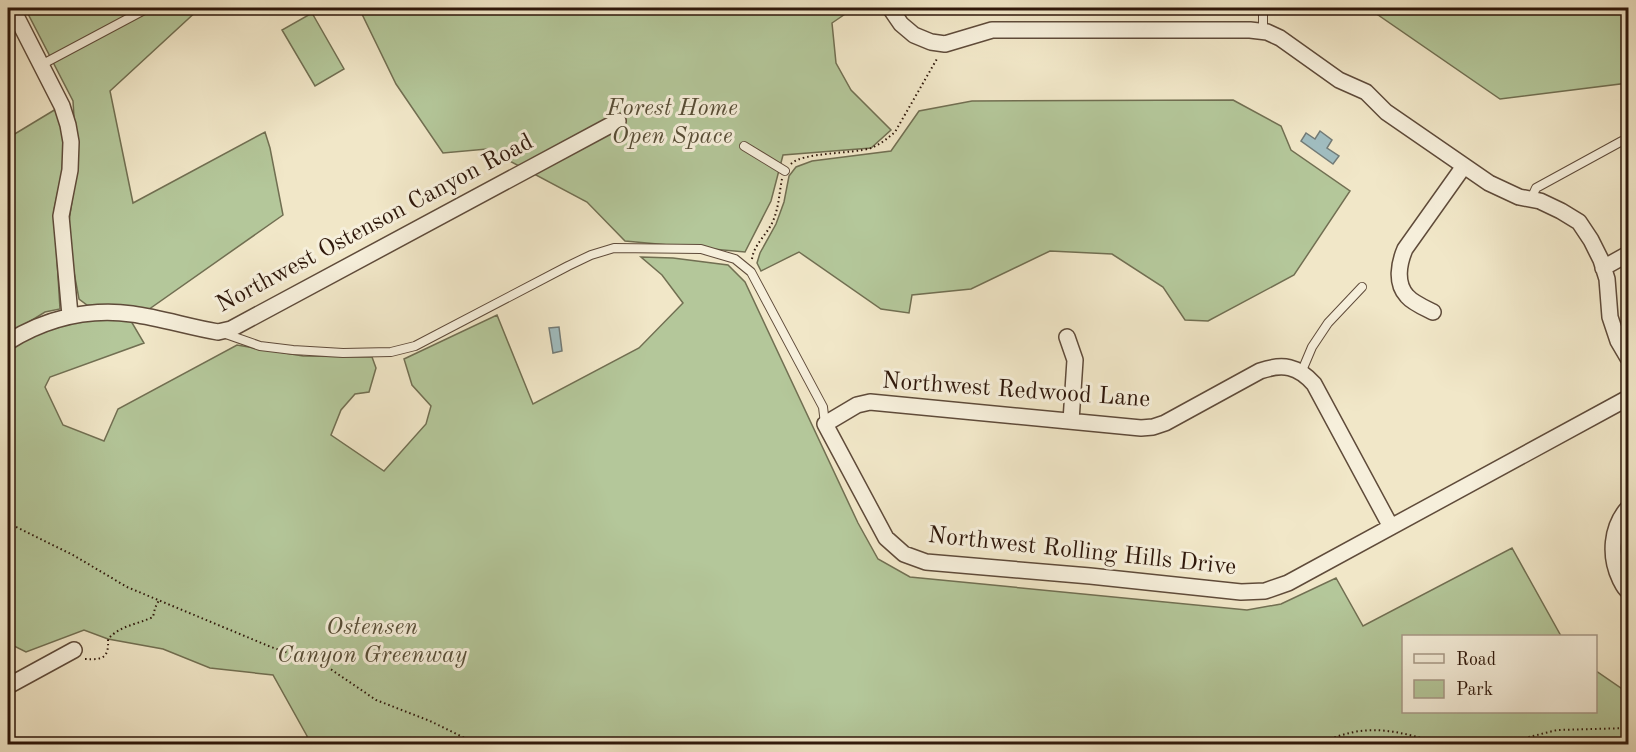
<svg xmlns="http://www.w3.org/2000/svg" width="1636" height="752" viewBox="0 0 1636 752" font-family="'Old Standard TT',serif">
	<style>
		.green { fill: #b4c79a; stroke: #716f52; stroke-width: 1.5 }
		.water { fill: #a0bdc0; stroke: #727b77; stroke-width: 1.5 }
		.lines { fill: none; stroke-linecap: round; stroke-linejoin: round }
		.service-casing { stroke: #5f4b3a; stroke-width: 10 }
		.minor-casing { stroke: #5f4b3a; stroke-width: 18 }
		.path { stroke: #2e170a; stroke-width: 2; stroke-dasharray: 1.5 3; stroke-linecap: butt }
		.service { stroke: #f6efdb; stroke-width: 8 }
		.minor { stroke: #f6efdb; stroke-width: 15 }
		.labels { text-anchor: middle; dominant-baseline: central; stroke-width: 6; stroke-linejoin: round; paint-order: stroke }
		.park-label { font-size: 24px; font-style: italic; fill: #564c35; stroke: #f6efdb }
		.street-label { font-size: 24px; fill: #2e170a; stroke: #f6efdb }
	</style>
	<rect width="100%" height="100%" fill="#f1e7c8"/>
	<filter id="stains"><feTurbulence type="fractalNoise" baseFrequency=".00333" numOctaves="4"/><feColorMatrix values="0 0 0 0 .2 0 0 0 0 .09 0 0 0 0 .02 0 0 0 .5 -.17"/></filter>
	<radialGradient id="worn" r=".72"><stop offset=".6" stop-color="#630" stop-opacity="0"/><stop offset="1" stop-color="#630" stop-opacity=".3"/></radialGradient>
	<path class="green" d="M25 8H200L110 91 133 203 265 132 270 148 283 215 145 312 87 305 79 299 67 235 77 167 73 101Z
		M359 8H854L832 23 836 63 851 90 891 130 871 148 783 155 771 201 745 252 625 241 587 202 487 149 443 153 396 84Z
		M1368 8H1628V83L1500 99Z
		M312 13 344 69 315 86 282 30Z
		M1233 100 1281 126 1291 150 1350 191 1294 275 1208 321 1185 320 1163 287 1112 254 1050 251 971 289 912 295 909 313 881 309 799 252 761 271 757 263 760 253 776 224 784 202 789 176 796 167 812 161 891 151 919 111 972 101Z
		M66 103 62 172 54 210 60 309 45 312 8 335V138Z
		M641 257 673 258 728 265 745 282 858 523 878 559 910 577 1247 610 1281 604 1336 578 1363 626 1512 548 1561 636H1404V712H1596V671L1628 693V744H1403L1345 739 1332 744H308L307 736 273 675 210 668 163 649 108 639 84 630 26 652 8 643V345L84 317 131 321 144 343 50 377 45 387 63 425 104 441 118 409 237 345 303 356 372 357 376 368 369 392 355 394 341 410 331 435 384 471 426 424 431 406 412 385 404 359 497 315 533 404 639 348 683 303 662 275Z"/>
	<path class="water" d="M1320 131 1332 140 1327 148 1339 156 1333 164 1301 141 1306 133 1315 139Z
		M559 327 562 351 553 353 549 328Z"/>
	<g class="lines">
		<g class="service-casing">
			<path id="service" d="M1263 31V8
				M41 65 148 8
				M744 146 785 171
				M1531 199 1536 188 1622 141
				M223 333 260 346 293 350 343 353 391 352 415 346 568 266 591 255 614 248 701 249 735 259 751 272 823 407 825 424
				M1301 373 1312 347 1328 323 1362 287"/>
		</g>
		<g class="minor-casing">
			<path id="minor" d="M12 8 62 106 68 125 71 142 70 170 61 216 70 315
				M890 8 901 24 914 35 931 42 945 44 992 30H1250L1267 32 1280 38 1339 80 1366 92 1386 112 1489 183 1519 197 1540 201 1561 211 1579 222 1591 240 1601 260 1607 279 1610 317 1618 341 1628 358
				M1603 268 1628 254
				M1433 312C1425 308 1413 303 1407 296 1395 283 1399 263 1405 249L1464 166
				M1067 337 1075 360 1071 421
				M8 342C45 319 88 308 132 314 161 318 189 327 218 332L231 329 618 121
				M1628 508C1611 527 1609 556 1620 579 1623 585 1624 588 1628 591
				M1391 527 1314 384C1298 366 1283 363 1260 371L1165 423 1153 427 1141 428 870 402 857 405 825 424 886 538 904 554 926 562 1090 576 1241 592 1265 591 1288 583 1628 398
				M8 686 74 650"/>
		</g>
		<path class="path" d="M791 164C802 152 853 154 871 148 881 144 888 138 895 132L938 57
			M752 259C754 244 767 235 773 221 779 207 779 194 782 179
			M8 523 73 555 127 587 271 647 326 666 376 700 430 721 477 744
			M85 659C103 660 109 658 108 639 121 625 136 625 153 617L155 608 159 600
			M1162 744 1168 743 1239 738 1278 744
			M1313 744C1327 740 1340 735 1354 732 1385 726 1413 736 1443 744
			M1471 744 1489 738H1525L1557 730 1628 728"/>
		<use href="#service" class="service"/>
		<use href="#minor" class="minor"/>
	</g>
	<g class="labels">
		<g class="park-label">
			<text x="672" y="109">Forest Home<tspan x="672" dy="28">Open Space</tspan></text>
			<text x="372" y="628">Ostensen<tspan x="372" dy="28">Canyon Greenway</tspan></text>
		</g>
		<g class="street-label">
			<text transform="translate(375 224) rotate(-28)">Northwest Ostenson Canyon Road</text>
			<text transform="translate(1016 391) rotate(4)">Northwest Redwood Lane</text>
			<text transform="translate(1082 552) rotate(6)">Northwest Rolling Hills Drive</text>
		</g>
	</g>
	<rect width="1636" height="752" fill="none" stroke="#f1e7c8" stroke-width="30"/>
	<rect x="9" y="9" width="1618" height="734" fill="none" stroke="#2e170a" stroke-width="3"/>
	<rect x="15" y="15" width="1606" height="722" fill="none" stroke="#2e170a" stroke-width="1.5"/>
	<rect x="1402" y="635" width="195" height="78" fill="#f6efdb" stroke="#a69987" stroke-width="1.5"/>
	<rect x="1414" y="654" width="30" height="9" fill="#f6efdb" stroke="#a69987" stroke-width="1.5"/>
	<text x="1456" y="665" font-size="18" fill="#2e170a">Road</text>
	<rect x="1414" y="680" width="30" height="18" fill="#b4c79a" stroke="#a69987" stroke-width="1.5"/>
	<text x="1456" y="695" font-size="18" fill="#2e170a">Park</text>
	<rect width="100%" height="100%" filter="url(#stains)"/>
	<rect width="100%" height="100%" fill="url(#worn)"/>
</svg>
